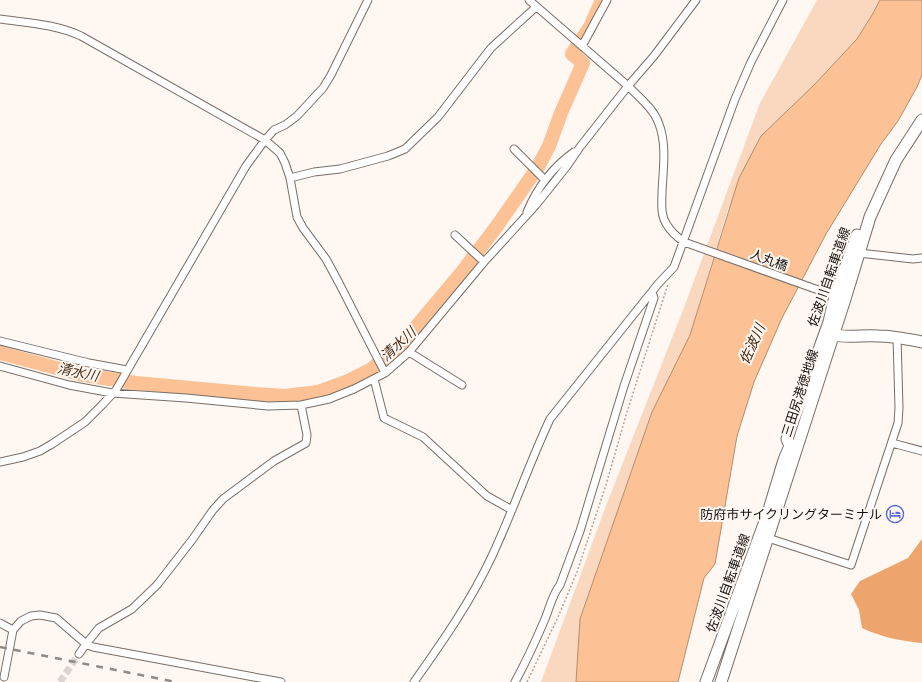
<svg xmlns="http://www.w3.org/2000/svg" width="922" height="682" viewBox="0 0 922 682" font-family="Raleway,'Noto Sans JP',sans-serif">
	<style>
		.green { fill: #fad8c0 }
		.forest { fill: #eea56d }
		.water { fill: #fcc194; stroke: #b68c6c }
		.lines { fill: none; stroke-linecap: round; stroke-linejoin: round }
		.river { stroke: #fcc194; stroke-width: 14 }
		.street-tunnel { stroke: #dbd4d0; stroke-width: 7; stroke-dasharray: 7 3.5; stroke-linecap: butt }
		.street-casing { stroke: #786e67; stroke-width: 9 }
		.secondary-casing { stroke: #786e67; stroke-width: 13 }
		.path { stroke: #aca6a2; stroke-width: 1.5; stroke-dasharray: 2 2; stroke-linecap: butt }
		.street { stroke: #fff; stroke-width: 7 }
		.secondary { stroke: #fff; stroke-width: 11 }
		.rail { stroke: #8f8a86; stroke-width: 2.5; stroke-dasharray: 7 7; stroke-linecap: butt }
		.labels { text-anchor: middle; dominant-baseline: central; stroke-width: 4; stroke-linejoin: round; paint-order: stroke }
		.street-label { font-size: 13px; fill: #14110e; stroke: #fef7f2 }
		.poi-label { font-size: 13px; fill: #14110e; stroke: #fef7f2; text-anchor: end }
		.water-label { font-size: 14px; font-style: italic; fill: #4b2d15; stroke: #fef7f2 }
	</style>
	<rect width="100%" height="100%" fill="#fef7f2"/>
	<path class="green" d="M817 0H880L872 15 857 39 814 85 728 209 690 335 652 412 580 619 576 682H541L607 503 683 310 760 103Z"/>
	<path class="forest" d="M922 539V643C901 641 881 637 862 628L859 610 851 594 860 581 908 558Z"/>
	<path class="water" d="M880 0H922V75L917 87 898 121 881 144 826 234 781 320 754 382 737 436 715 564 704 578 678 682H576L580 619 652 412 690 335 739 178 761 136 814 85 857 39 872 15Z"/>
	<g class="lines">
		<path class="river" d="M0 353 83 375 136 383 256 394 285 396 318 392 348 381 370 370 388 356 405 340 462 272 497 226 538 167 549 146 561 113 583 63 572 54 590 27 602 0"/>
		<path class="street-tunnel" d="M60 682 79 654"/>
		<g class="street-casing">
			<path id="street" d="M529 0 628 86C639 97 654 109 659 124 667 145 663 170 662 192 662 203 660 215 667 225 671 232 677 237 684 242L835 296
				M0 19C28 23 55 24 81 36L265 140 280 153 285 163 290 178 297 217 303 228 326 259 339 283 385 373
				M582 46 607 0
				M514 149 545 180
				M290 178 314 172 340 169 388 156 405 149 438 117 491 48 536 7
				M527 212C537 188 553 167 574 152
				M455 235 484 262
				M859 253 913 259 922 258
				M0 341 89 363 127 370
				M409 352 462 385
				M0 366 69 385 112 393 186 398 268 406 301 405 329 399 354 389 385 373 409 352 484 262 536 205 567 166 580 147 628 86 654 56 696 0
				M374 379 384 418 423 437 487 496 512 510
				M892 443 922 451
				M0 462 23 457 40 451 52 444 85 422 103 404 116 390 246 166 265 140 274 130 285 125 297 116 323 88 331 75 368 0
				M768 538 851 565 898 423 899 408 897 337
				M0 623 13 630
				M79 654 86 644 99 628 132 609 157 585 192 540 213 510 223 499 274 461 306 443 307 435 301 405
				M4 677 13 630 21 621 31 616 40 615 56 618 86 644 93 647 281 682
				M414 682C443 641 471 601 492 556 513 511 529 464 550 419L658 284 674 267 735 99 751 62 783 0
				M515 682C526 662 536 640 545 619 550 607 552 595 560 585L580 531 624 386 654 298 652 292"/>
		</g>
		<g class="secondary-casing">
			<path id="secondary" d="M834 335C848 338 863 335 878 336 893 336 907 339 922 342
				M706 682 749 565 768 513 784 460 790 446 787 439 791 427 829 322 835 296 857 235
				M721 682 845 299 870 217 896 160 922 120"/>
		</g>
		<path class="path" d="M527 682 558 617 577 572 606 485 627 412 668 284"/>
		<use href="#street" class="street"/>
		<use href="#secondary" class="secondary"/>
		<path class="rail" d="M0 647 176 682"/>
	</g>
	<defs>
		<g id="hotel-ring" transform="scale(0.9)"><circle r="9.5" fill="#fef7f2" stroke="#516adf" stroke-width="1.5"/><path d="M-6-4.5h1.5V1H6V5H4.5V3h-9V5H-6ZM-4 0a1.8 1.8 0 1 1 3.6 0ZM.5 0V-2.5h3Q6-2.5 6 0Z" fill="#516adf"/></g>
	</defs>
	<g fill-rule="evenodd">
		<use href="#hotel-ring" x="895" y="514"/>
	</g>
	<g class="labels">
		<g class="street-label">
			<text transform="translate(769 260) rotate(20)">人丸橋</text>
			<text transform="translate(829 277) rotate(-71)">佐波川自転車道線</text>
			<text transform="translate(800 393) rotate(-72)">三田尻港徳地線</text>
			<text transform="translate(728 583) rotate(-70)">佐波川自転車道線</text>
		</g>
		<g class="poi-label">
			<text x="882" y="514">防府市サイクリングターミナル</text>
		</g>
		<g class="water-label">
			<text transform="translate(398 344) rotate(-43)">清水川</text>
			<text transform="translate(752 344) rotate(-66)">佐波川</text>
			<text transform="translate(78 372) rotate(12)">清水川</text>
		</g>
	</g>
</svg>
